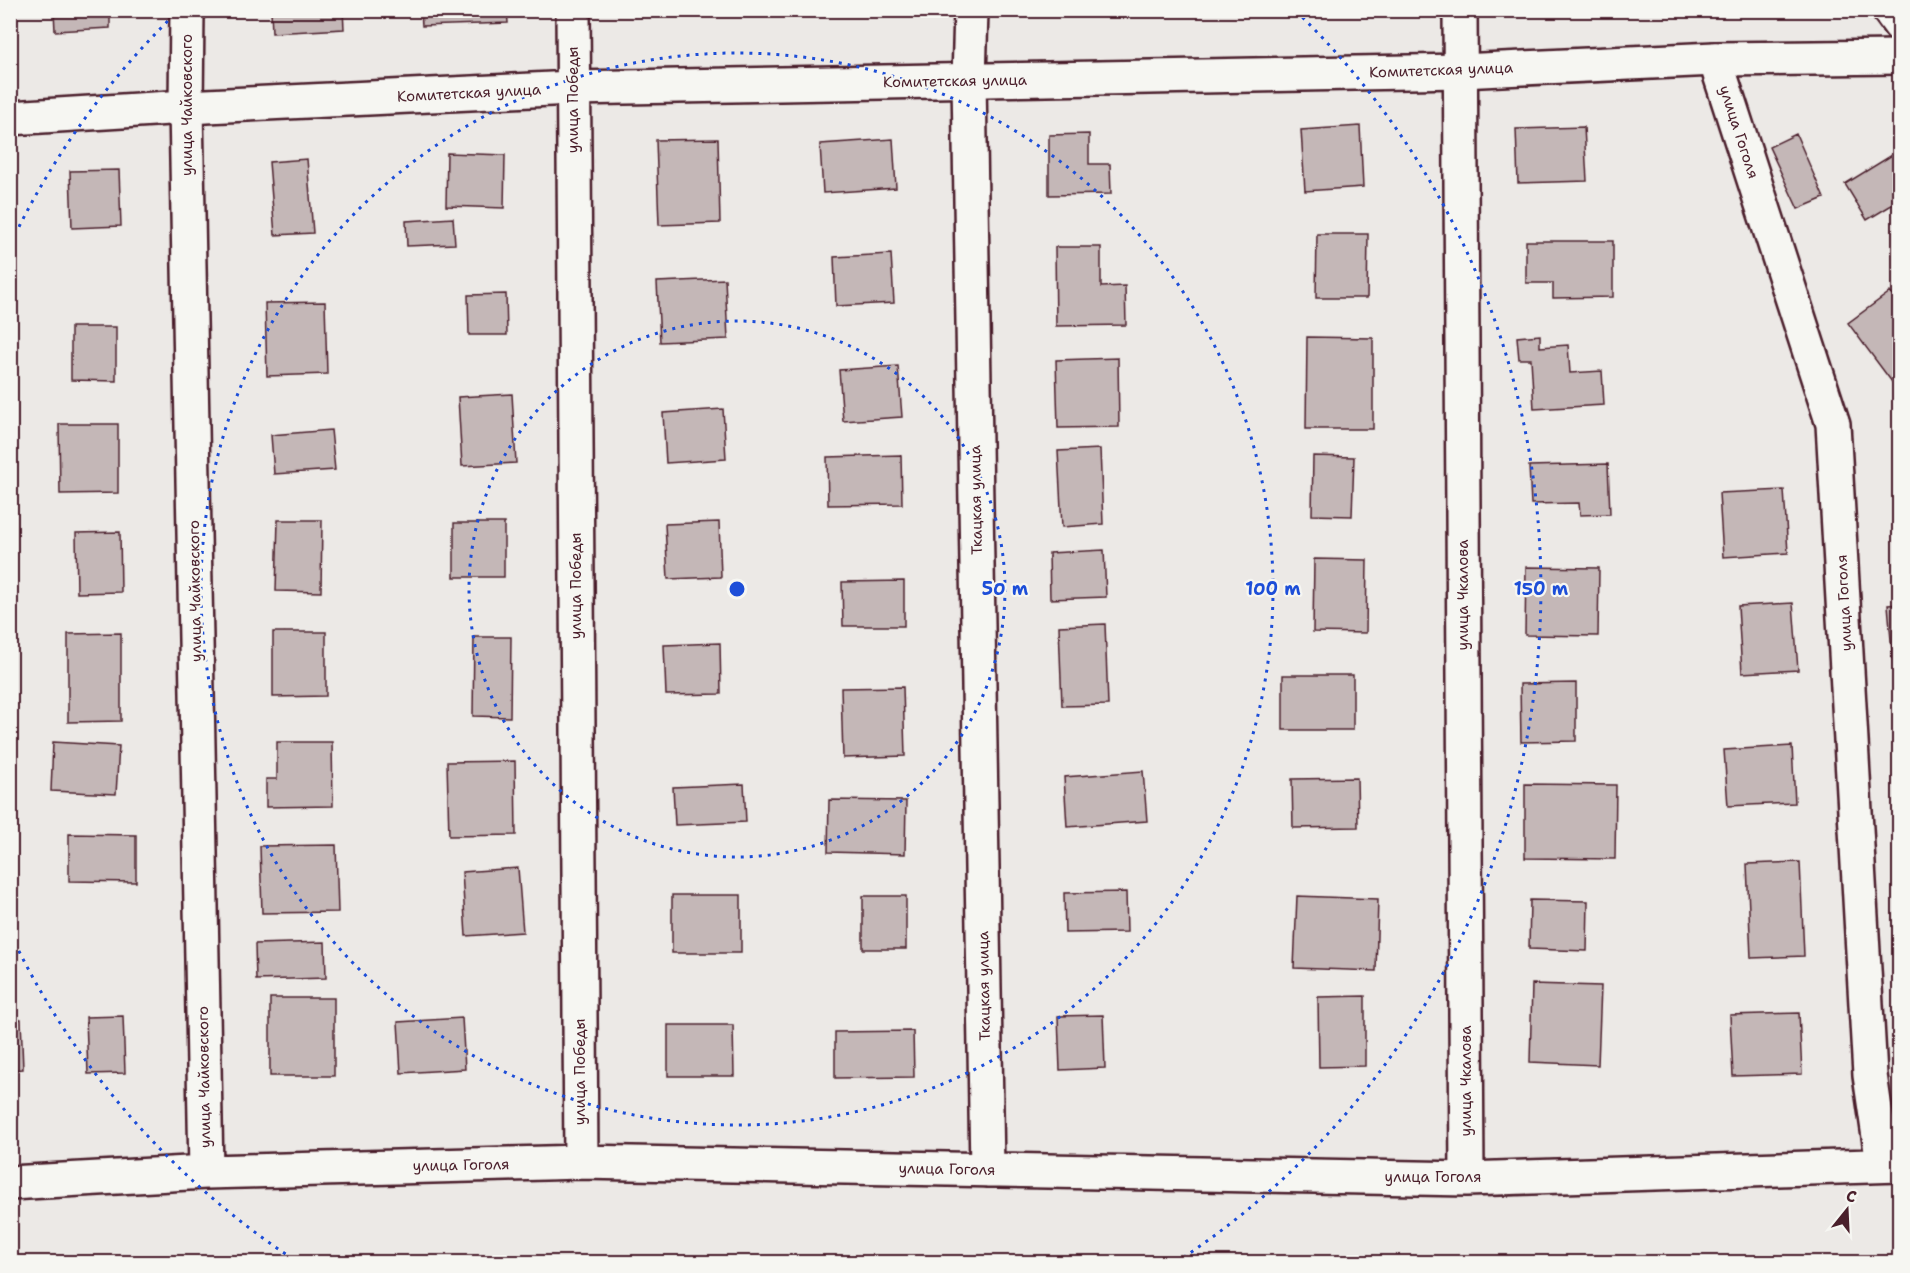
<svg xmlns="http://www.w3.org/2000/svg" width="1910" height="1273" viewBox="0 0 1910 1273" font-family="'Shantell Sans',sans-serif">
	<style>
		.building { fill: #c4b7b7; stroke: #4a1f2b; stroke-width: 1.5 }
		.lines { fill: none; stroke-linecap: round; stroke-linejoin: round }
		.street-casing { stroke: #4a1f2b; stroke-width: 38 }
		.secondary-casing { stroke: #4a1f2b; stroke-width: 38 }
		.street { stroke: #f6f6f2; stroke-width: 33 }
		.secondary { stroke: #f6f6f2; stroke-width: 33 }
		.ring { fill: none; stroke: #1d4ed8; stroke-width: 3; stroke-dasharray: 3 6 }
		.labels { text-anchor: middle; dominant-baseline: central; stroke-width: 4.5; stroke-linejoin: round; paint-order: stroke }
		.street-label { font-size: 15px; fill: #4a1f2b; stroke: #f6f6f2 }
		.centre { fill: #1d4ed8; stroke: #f6f6f2; stroke-width: 3 }
		.ring-label { font-size: 18px; text-anchor: middle; font-weight: bold; fill: #1d4ed8; stroke: #f6f6f2; stroke-width: 4.5; stroke-linejoin: round; paint-order: stroke }
	</style>
	<rect width="100%" height="100%" fill="#ece9e6"/>
	<filter id="ink" filterUnits="userSpaceOnUse"><feTurbulence type="fractalNoise" baseFrequency=".0167" numOctaves="2"/><feDisplacementMap in="SourceGraphic" scale="12" xChannelSelector="R" yChannelSelector="G"/><feConvolveMatrix kernelMatrix="1 2 1 2 8 2 1 2 1" color-interpolation-filters="sRGB"/></filter>
	<g filter="url(#ink)">
		<path class="building" d="M54 10H110V28L55 31Z
			M271 10H343L344 29 272 33Z
			M421 10H507L508 23 422 26Z
			M1057 10H1129V12L1057 13Z
			M1285 10H1371V11L1285 13Z
			M1360 126 1363 187 1305 191 1301 130Z
			M1584 127 1587 181 1518 183 1516 129Z
			M1089 134V164H1110L1111 194 1049 195V135Z
			M1796 134 1824 198 1798 209 1769 147Z
			M718 139 720 223 659 225 656 140Z
			M893 139 896 188 823 193 820 144Z
			M1897 152 1900 156V200L1867 220 1845 184Z
			M447 153 505 155 504 208 446 206Z
			M307 159 313 233 275 235 269 162Z
			M119 170 121 226 72 228 70 171Z
			M453 218 455 244 407 246 406 221Z
			M1317 234H1368L1367 298H1316Z
			M1526 241H1613V297L1553 298V283H1526Z
			M1055 247H1101V287L1125 286 1126 325 1056 326Z
			M891 254 894 303 836 306 834 257Z
			M725 279 728 339 660 342 657 282Z
			M1890 292 1900 306V383L1895 386 1848 323Z
			M506 294 507 335H469L468 295Z
			M325 302 327 374 267 376 265 303Z
			M71 327H116V381L71 380Z
			M1540 335V347L1568 345 1570 373 1602 371 1604 405 1534 409 1531 359H1519L1517 337Z
			M1307 337 1373 338V429H1306Z
			M1118 358 1119 427 1058 428 1056 360Z
			M898 366 902 417 843 421 839 370Z
			M512 394 516 463 462 466 458 397Z
			M723 409 726 459 666 463 663 413Z
			M59 424H118V493L60 494Z
			M331 430 335 470 274 474 271 435Z
			M1100 449 1103 524 1062 527 1058 451Z
			M901 455 902 504 828 505 827 457Z
			M1313 456 1354 457 1352 516 1312 515Z
			M1608 464 1610 514 1580 515 1579 503 1531 504 1529 466Z
			M1784 490 1788 553 1723 557 1719 493Z
			M278 520H322L321 592 276 591Z
			M719 522 721 577 668 579 665 524Z
			M454 523H504V577H454Z
			M120 532 121 592 77 593 76 533Z
			M1104 550 1106 597 1050 599 1049 553Z
			M1314 559 1367 560 1366 633 1313 632Z
			M1526 567 1599 568 1598 636 1525 635Z
			M904 581V626H843L842 582Z
			M1793 603 1798 670 1742 673 1738 606Z
			M1900 604V699H1896L1888 605Z
			M1105 624 1108 705 1062 706 1059 626Z
			M273 632H326V696L273 697Z
			M121 633V721L68 722V634Z
			M474 637H511L510 717 473 716Z
			M720 643 721 694 666 695 664 645Z
			M1283 675H1353V730H1283Z
			M1576 683V741L1521 742 1520 684Z
			M903 687 905 756 843 758 841 688Z
			M53 742 119 746 116 794 51 791Z
			M277 742H332L333 806 266 807V779H277Z
			M1792 746 1795 803 1728 806 1724 750Z
			M515 761 516 835 449 836 447 762Z
			M1143 771 1147 821 1067 827 1064 777Z
			M1357 778 1358 827 1293 828 1292 779Z
			M744 784 746 822 675 825 673 787Z
			M1525 784 1616 785 1615 859 1525 858Z
			M829 800 906 801 905 854 828 852Z
			M69 834 136 835V882L69 881Z
			M336 845 338 912 262 913 260 846Z
			M1800 862 1804 956 1751 958 1747 864Z
			M518 868 523 932 466 936 462 872Z
			M1126 892 1127 932 1065 933 1064 893Z
			M672 895H741V953H672Z
			M863 896H906V949H863Z
			M1297 896 1378 899 1376 971 1294 968Z
			M1530 900 1588 901 1587 951 1529 949Z
			M325 942 326 978 256 980 255 944Z
			M1532 984 1601 986 1598 1065 1530 1062Z
			M1365 996V1066L1319 1067 1318 997Z
			M270 998H334V1076H270Z
			M1799 1013 1802 1074 1733 1076 1730 1015Z
			M1103 1015 1105 1068 1060 1070 1058 1016Z
			M123 1016 125 1073 88 1074 86 1017Z
			M462 1018 465 1069 401 1073 398 1022Z
			M10 1019H21L23 1069 10 1070Z
			M668 1025H733L734 1076H668Z
			M913 1031 914 1077 835 1078V1032Z
			M1461 1257 1462 1262H1401V1260Z"/>
		<g class="lines">
			<g class="street-casing">
				<path id="street" d="M187 10 186 107 206 1172
					M573 10 581 1162
					M971 10 969 80 987 1170
					M1460 10 1467 1179
					M1889 10 1900 25
					M1715 59 1833 424 1870 1075 1883 1164
					M10 1183 206 1172 581 1162 1467 1179 1900 1165"/>
			</g>
			<g class="secondary-casing">
				<path id="secondary" d="M10 118 186 107 572 88 1461 71 1715 59 1900 57"/>
			</g>
			<use href="#street" class="street"/>
			<use href="#secondary" class="secondary"/>
		</g>
	</g>
	<g class="ring">
		<circle cx="737" cy="589" r="268"/>
		<circle cx="737" cy="589" r="536"/>
		<path d="M293 1259A804 804 0 0 1 11 935M11 243A804 804 0 0 1 178 11M1296 11A804 804 0 0 1 1181 1259"/>
	</g>
	<g class="labels">
		<g class="street-label">
			<text transform="translate(1441 70) rotate(-2)">Комитетская улица</text>
			<text transform="translate(955 81) rotate(-1)">Комитетская улица</text>
			<text transform="translate(469 93) rotate(-3)">Комитетская улица</text>
			<text transform="translate(573 100) rotate(-90)">улица Победы</text>
			<text transform="translate(187 105) rotate(-90)">улица Чайковского</text>
			<text transform="translate(1739 132) rotate(72)">улица Гоголя</text>
			<text transform="translate(976 500) rotate(-91)">Ткацкая улица</text>
			<text transform="translate(576 586) rotate(-90)">улица Победы</text>
			<text transform="translate(195 591) rotate(-91)">улица Чайковского</text>
			<text transform="translate(1463 595) rotate(-90)">улица Чкалова</text>
			<text transform="translate(1844 603) rotate(-93)">улица Гоголя</text>
			<text transform="translate(984 986) rotate(-91)">Ткацкая улица</text>
			<text transform="translate(580 1072) rotate(-90)">улица Победы</text>
			<text transform="translate(204 1077) rotate(-91)">улица Чайковского</text>
			<text transform="translate(1466 1081) rotate(-90)">улица Чкалова</text>
			<text transform="translate(461 1165) rotate(-1)">улица Гоголя</text>
			<text transform="translate(947 1169) rotate(1)">улица Гоголя</text>
			<text x="1433" y="1177">улица Гоголя</text>
		</g>
	</g>
	<circle cx="737" cy="589" r="9" class="centre"/>
	<g class="ring-label">
		<text x="1005" y="595">50 m</text>
		<text x="1273" y="595">100 m</text>
		<text x="1541" y="595">150 m</text>
	</g>
	<rect width="1910" height="1273" fill="none" stroke="#f6f6f2" stroke-width="36"/>
	<rect x="18" y="18" width="1874" height="1237" fill="none" stroke="#4a1f2b" stroke-width="2" filter="url(#ink)"/>
	<g transform="translate(1847 1210) rotate(18)" stroke="#f6f6f2" stroke-width="4.5" paint-order="stroke">
	<path d="M0-4.5L10 22L0 15L-10 22Z" fill="#4a1f2b"/>
	<text y="-9" font-size="16" font-weight="bold" text-anchor="middle" fill="#4a1f2b">С</text>
	</g>
</svg>
